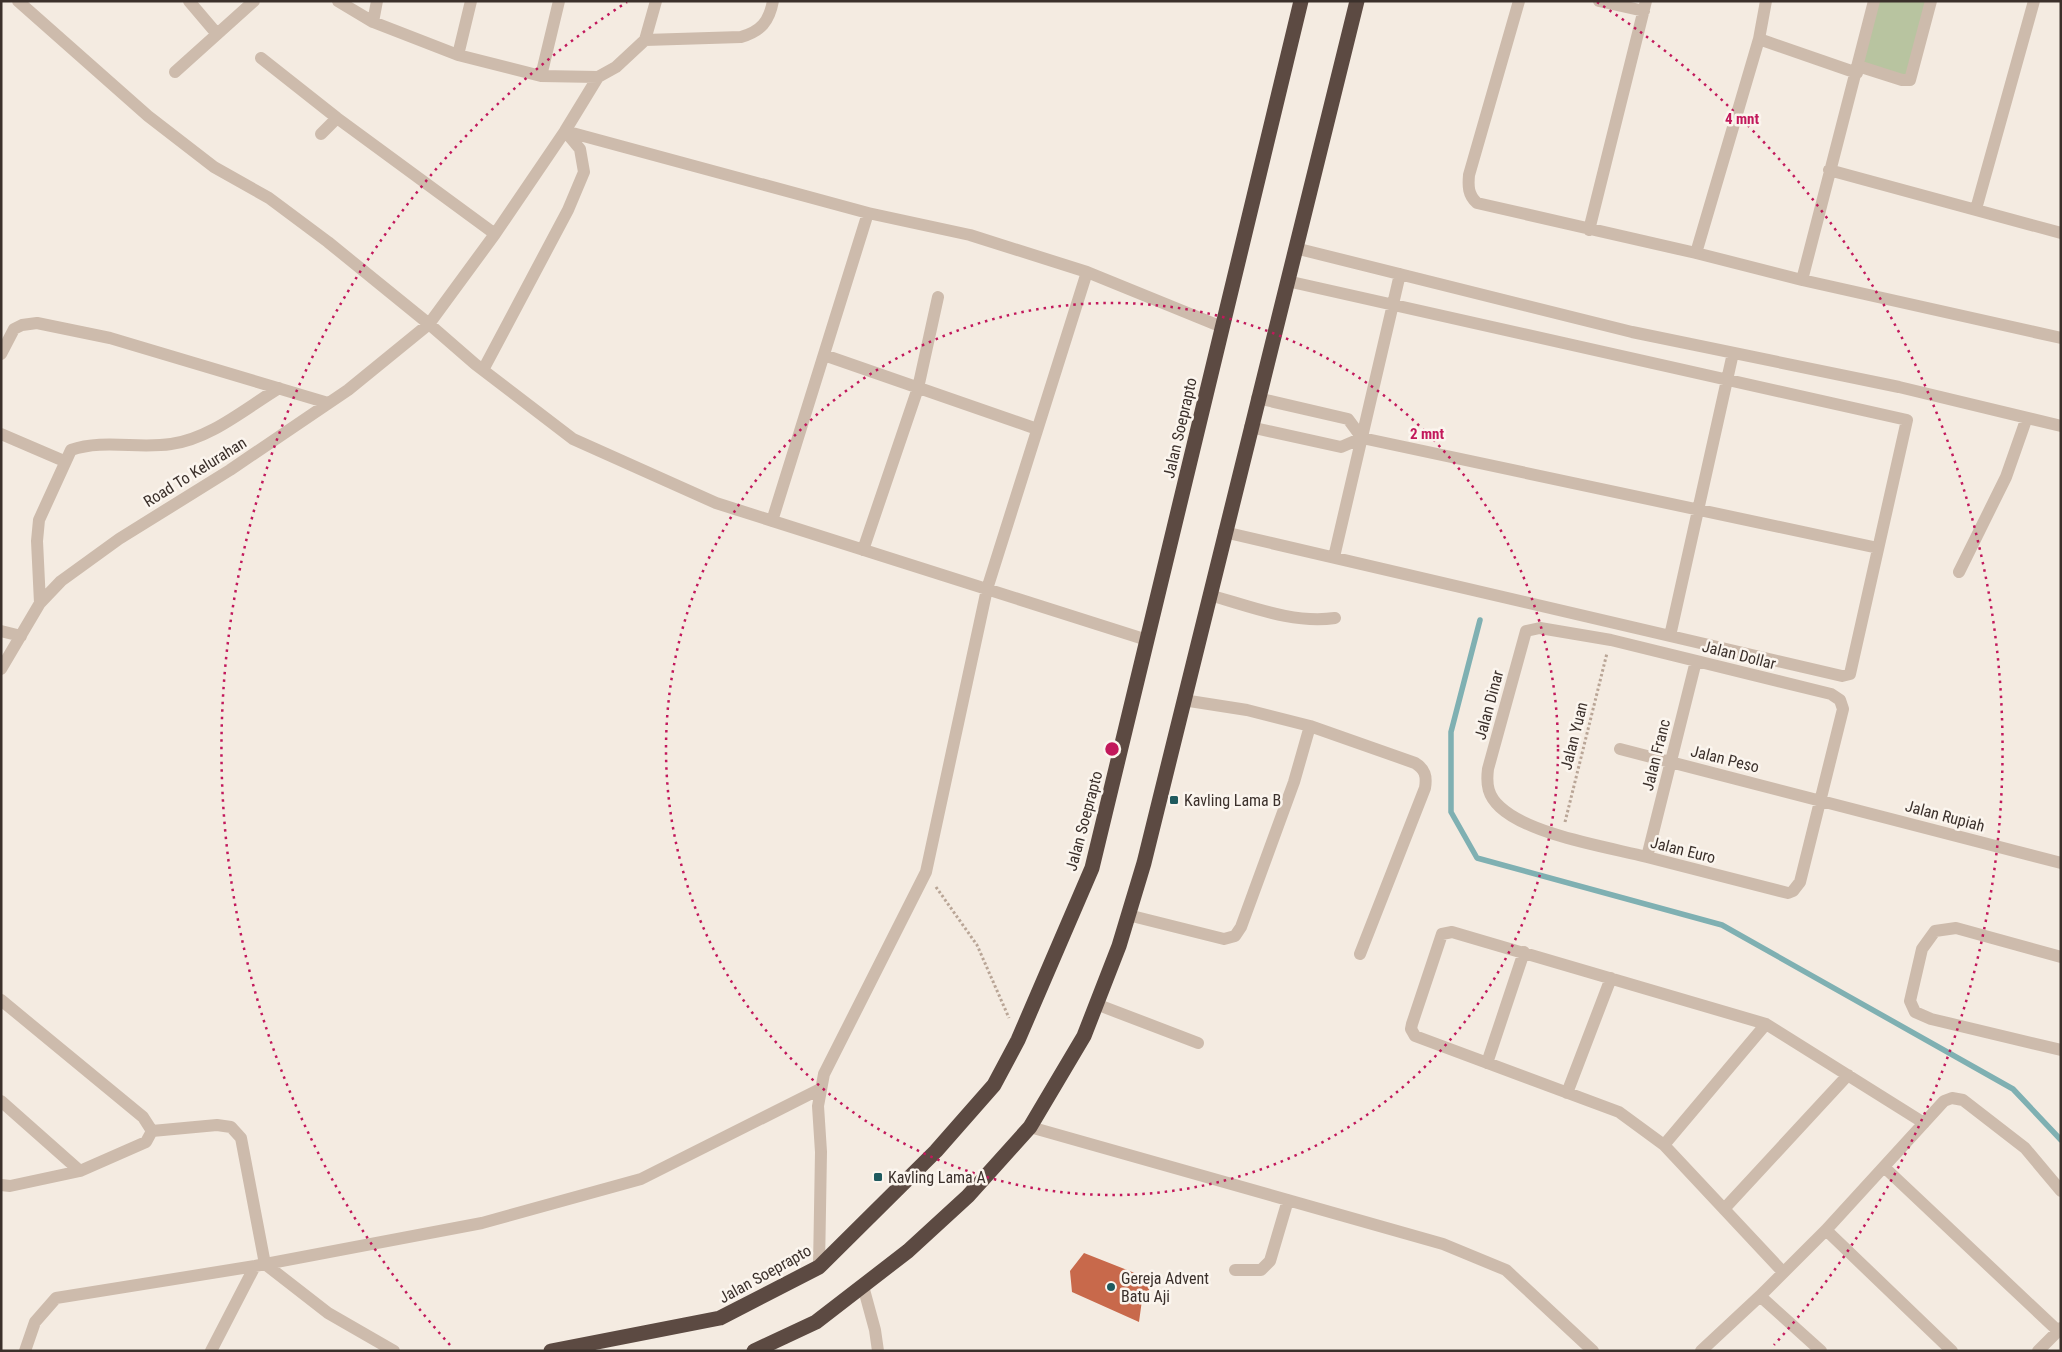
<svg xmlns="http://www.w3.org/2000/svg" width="2062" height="1352" viewBox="0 0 2062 1352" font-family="'Roboto Condensed',sans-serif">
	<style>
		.green { fill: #b8c4a0 }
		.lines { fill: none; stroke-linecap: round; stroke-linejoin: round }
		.stream { stroke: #7fb0b2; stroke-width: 5.5 }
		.building { fill: #c8694b }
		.path { stroke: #b9a596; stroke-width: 3; stroke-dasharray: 2.5 2.5; stroke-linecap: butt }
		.minor { stroke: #cdbbac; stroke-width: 12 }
		.highway { stroke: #5c4a42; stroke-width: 15 }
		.ring { fill: none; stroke: #c2185b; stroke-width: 2.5; stroke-dasharray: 2.5 5 }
		.poi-dot { fill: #1f5a5e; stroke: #fbf5ee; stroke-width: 2 }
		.labels { text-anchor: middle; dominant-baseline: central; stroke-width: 5; stroke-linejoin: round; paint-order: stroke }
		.street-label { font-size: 16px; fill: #3b302b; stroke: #fbf5ee }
		.poi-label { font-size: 16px; fill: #3b302b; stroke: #fbf5ee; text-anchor: start }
		.centre { fill: #c2185b; stroke: #fbf5ee; stroke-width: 2.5 }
		.ring-label { font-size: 15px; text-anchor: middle; font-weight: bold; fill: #c2185b; stroke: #fbf5ee; stroke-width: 5; stroke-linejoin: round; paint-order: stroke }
	</style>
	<rect width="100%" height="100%" fill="#f4ebe1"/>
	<path class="green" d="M1875 1H1930L1910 80 1859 66Z"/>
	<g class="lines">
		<path class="stream" d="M1480 620 1451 732V812L1477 858 1722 925 2013 1089 2061 1140"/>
	</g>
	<path class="building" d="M1084 1253 1155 1281 1142 1300 1139 1322 1072 1292 1070 1271Z"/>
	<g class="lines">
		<path class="path" d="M1565 822 1607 653
			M936 887 977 945 1009 1018"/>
		<path class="minor" d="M18 1 148 116 214 167 269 198 328 242 429 324 475 364 573 439 716 503 1147 640
			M189 1 217 34
			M338 1 373 22 458 55 541 76 598 77
			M1519 1 1469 175C1468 186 1468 195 1477 203L1696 253 1802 280 2061 338
			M1599 1 1644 11
			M373 22 377 1
			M1759 39 1857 73
			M645 40 741 37C761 31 769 22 773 1
			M458 55 471 1
			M261 58 337 118 495 234
			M1858 66 1902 80H1910L1931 1
			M175 72 254 1
			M541 76 559 1
			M565 131 868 213 970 235 1087 272 1222 327
			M321 134 337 118
			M1829 170 2061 233
			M1976 209 2034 1
			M1589 230 1646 1
			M1295 248 1632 332 1899 387 2061 426
			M1696 253 1759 39 1766 1
			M1802 280 1874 1
			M1 354 14 329 22 325 37 323 110 338 328 403
			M824 355 1037 429
			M483 370 568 210 584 172 580 149 565 131
			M1257 398 1348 419 1362 438
			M1250 427 1341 447 1362 438 1878 548
			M1 434 64 461
			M772 521 868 213
			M1224 532 1842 676 1850 674 1907 420 1287 281
			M863 550 918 388 938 297
			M1334 557 1400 274
			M1959 572 2006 477 2026 420
			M1209 595C1250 606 1292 624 1335 618
			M40 603 37 541 39 520 71 450C103 439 138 449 171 444 210 439 246 408 279 388
			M1540 628 1611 640 1831 694 1840 700 1843 709 1800 882 1793 891 1788 893C1741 881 1694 869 1647 857 1607 847 1530 835 1500 807 1488 796 1486 785 1488 769L1526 631Z
			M1 631 21 636
			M1670 636 1733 353
			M1 669 40 603 61 581 119 539 230 470 348 390 429 324 495 234 565 131 598 77 616 67 645 40 656 1
			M1310 726 1415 763C1425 769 1427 776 1425 788L1360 954
			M1620 749 2061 863
			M1647 857 1696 661
			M1128 915 1224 939 1235 936 1241 927 1294 782 1310 726 1247 710 1183 700
			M2061 957 1956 928 1935 931 1922 949 1910 1001 1915 1012 1931 1019 2061 1050
			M1 1000 143 1117 152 1131
			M1096 1004 1198 1043
			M1487 1063 1524 952
			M1567 1093 1611 978
			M1 1101 80 1171
			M1030 1127 1443 1244 1506 1270 1593 1351
			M152 1131 217 1125 231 1127 241 1138 265 1264 328 1313 394 1351
			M1664 1145 1766 1024
			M1884 1167 2058 1331
			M1 1185 10 1186 80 1171 146 1142 152 1131
			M1724 1209 1848 1075
			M1826 1230 1952 1351
			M819 1267 821 1152 818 1106 824 1074 926 872 987 589 1087 272
			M1235 1270H1261L1270 1261 1288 1200
			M1783 1272 1664 1145 1619 1112 1415 1036 1411 1029 1412 1024 1442 934 1452 932 1766 1024 1924 1123
			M863 1286 875 1330 878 1351
			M25 1351 35 1322 56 1298 255 1266 482 1223 641 1179 820 1089
			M211 1351 255 1266
			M1701 1351 1760 1296
			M1821 1351 1760 1296 1826 1230 1944 1101 1952 1098 1963 1100 2025 1148 2061 1191
			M2038 1351 2061 1328"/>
		<path class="highway" d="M551 1351 720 1318 819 1267 936 1151 994 1085 1018 1040 1092 868 1301 1
			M754 1351 816 1322 908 1251 968 1196 1030 1127 1084 1036 1119 946 1144 863 1357 1"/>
	</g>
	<g class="ring">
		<circle cx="1112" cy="749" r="446"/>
		<path d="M450 1345A891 891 0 0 1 627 2M1597 2A891 891 0 0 1 1774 1345"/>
	</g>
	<g class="poi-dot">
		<rect x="1169" y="795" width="10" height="10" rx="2.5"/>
		<rect x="873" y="1172" width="10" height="10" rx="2.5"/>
		<circle cx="1111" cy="1287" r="5"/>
	</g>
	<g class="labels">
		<g class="street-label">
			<text transform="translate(1180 428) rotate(-77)">Jalan Soeprapto</text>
			<text transform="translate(195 472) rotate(-32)">Road To Kelurahan</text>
			<text transform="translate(1739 655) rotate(14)">Jalan Dollar</text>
			<text transform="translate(1489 705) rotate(-75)">Jalan Dinar</text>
			<text transform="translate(1574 736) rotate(-76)">Jalan Yuan</text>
			<text transform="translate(1656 755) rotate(-76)">Jalan Franc</text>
			<text transform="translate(1725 759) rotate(14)">Jalan Peso</text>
			<text transform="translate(1945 816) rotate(15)">Jalan Rupiah</text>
			<text transform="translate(1084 821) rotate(-75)">Jalan Soeprapto</text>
			<text transform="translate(1683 850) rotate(14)">Jalan Euro</text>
			<text transform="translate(765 1274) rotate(-29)">Jalan Soeprapto</text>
		</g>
		<g class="poi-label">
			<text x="1184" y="800">Kavling Lama B</text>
			<text x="888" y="1177">Kavling Lama A</text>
			<text x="1121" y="1278">Gereja Advent<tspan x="1121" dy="18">Batu Aji</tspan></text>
		</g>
	</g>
	<circle cx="1112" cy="749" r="8" class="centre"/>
	<g class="ring-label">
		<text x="1742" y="124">4 mnt</text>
		<text x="1427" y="439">2 mnt</text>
	</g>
	<rect width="2062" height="1352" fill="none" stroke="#3b302b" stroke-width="5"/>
</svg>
